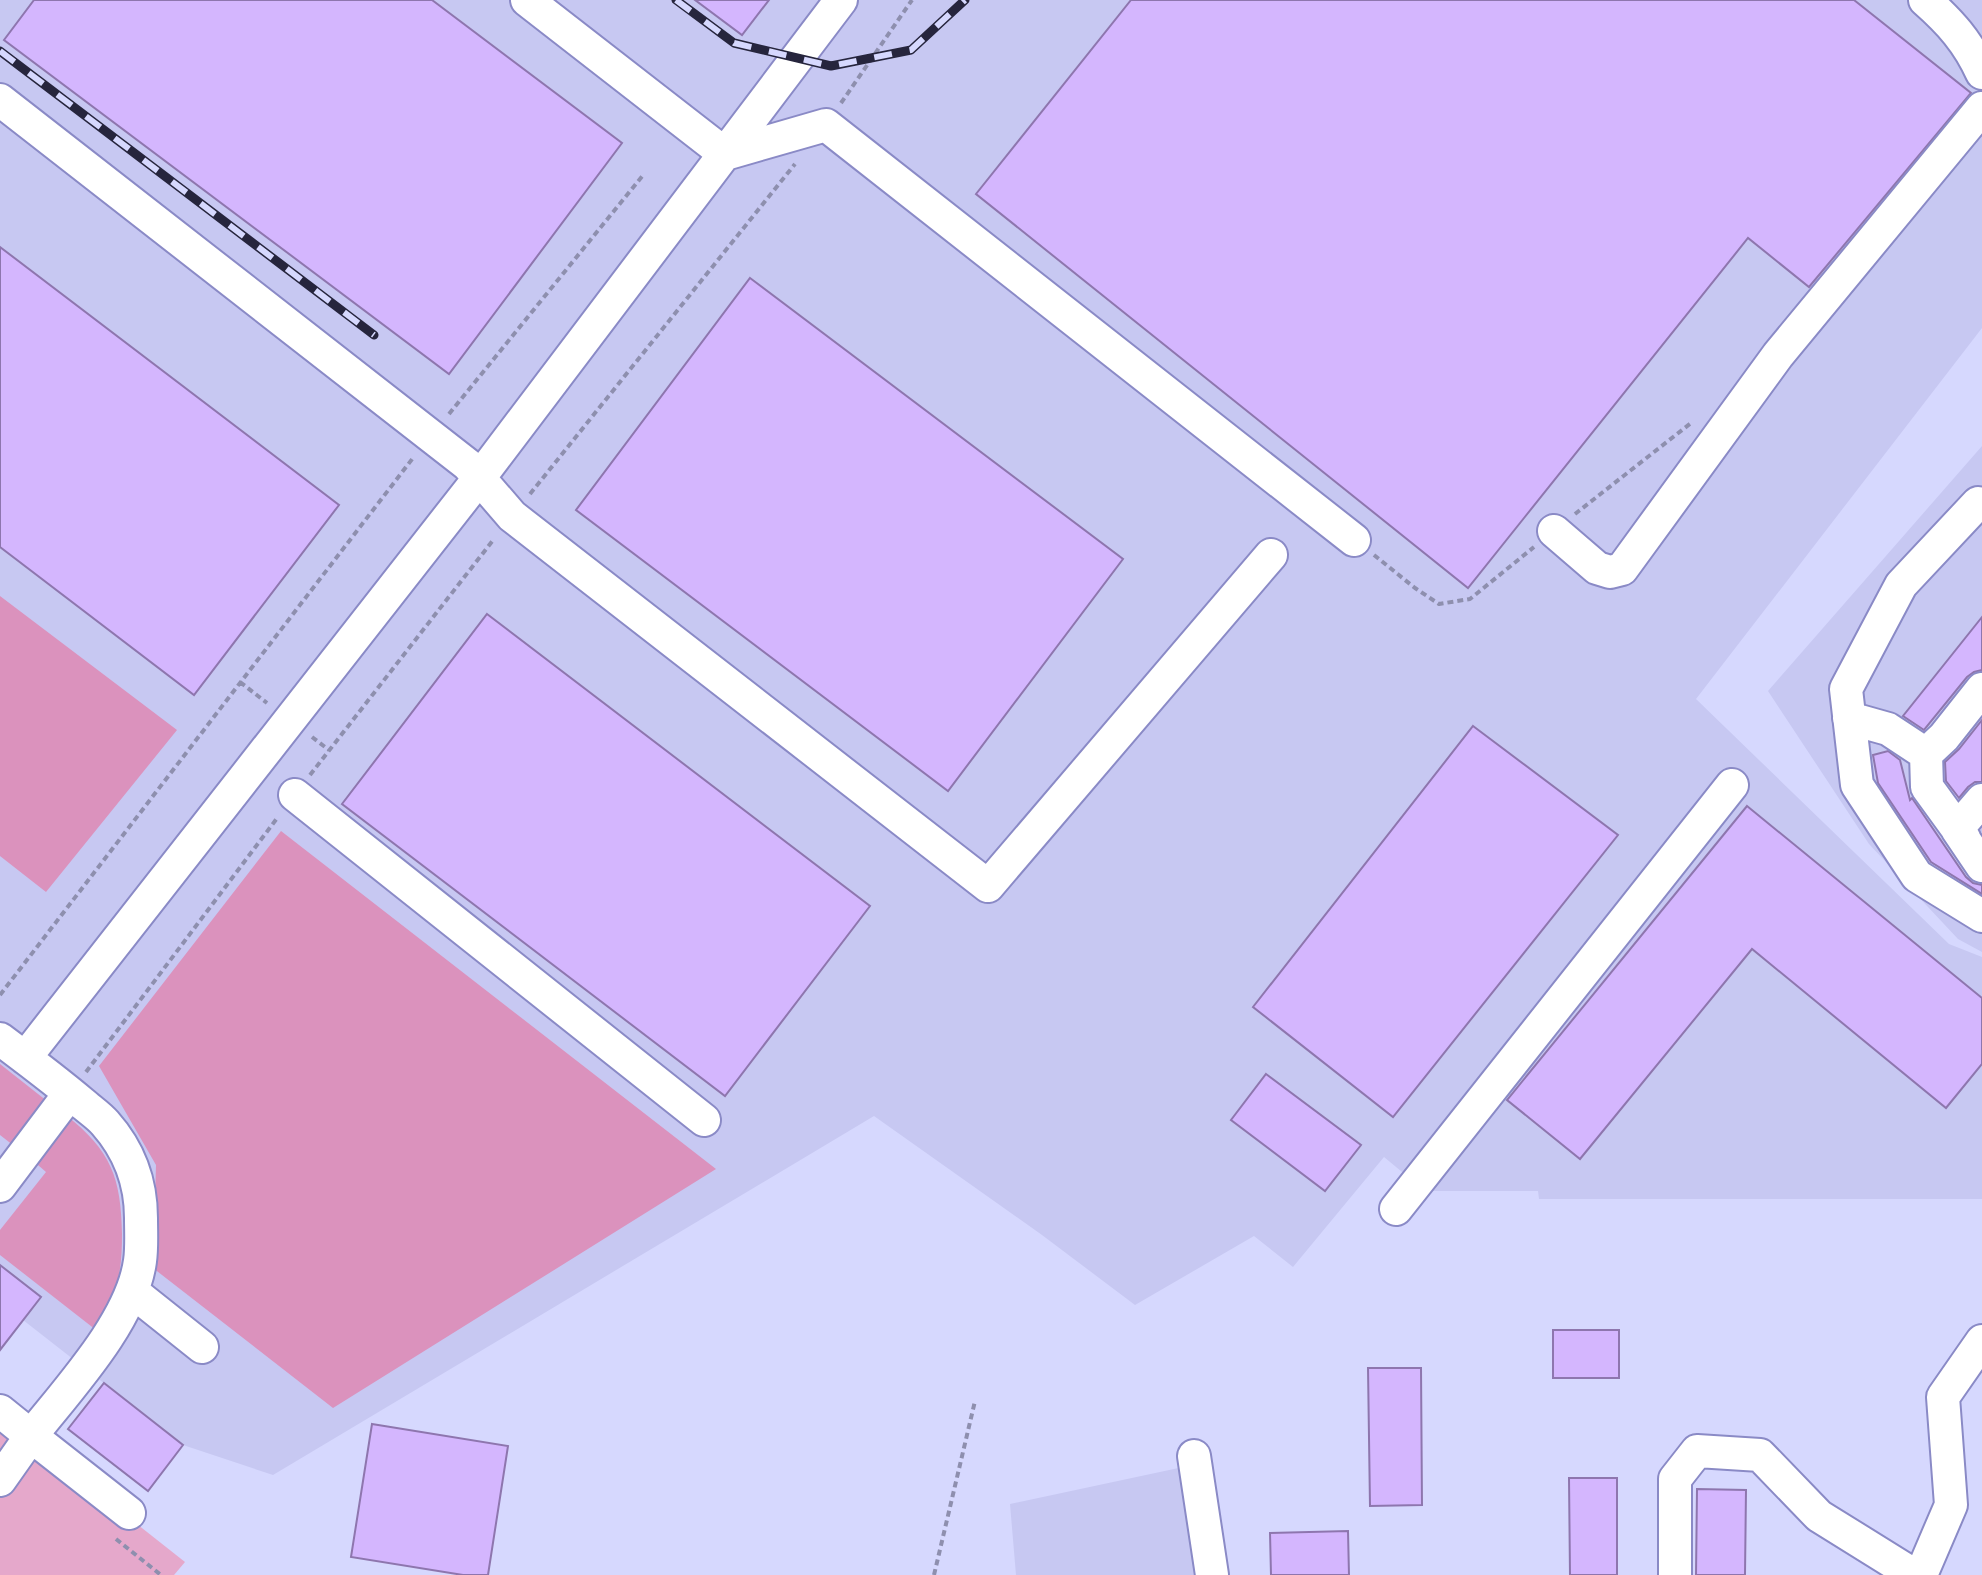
<svg xmlns="http://www.w3.org/2000/svg" width="1982" height="1575" viewBox="0 0 1982 1575" font-family="'Sofia Sans Condensed',sans-serif">
	<style>
		.built { fill: #c7c8f2 }
		.green { fill: #e5a8cb }
		.forest { fill: #db92bd }
		.building { fill: #d4b6fe; stroke: #8e76ae; stroke-width: 2 }
		.lines { fill: none; stroke-linecap: round; stroke-linejoin: round }
		.minor-casing { stroke: #8a8ac6; stroke-width: 36 }
		.path { stroke: #8e8fae; stroke-width: 4; stroke-dasharray: 6 4; stroke-linecap: butt }
		.minor { stroke: #fff; stroke-width: 32 }
		.rail-casing { stroke: #26253d; stroke-width: 9 }
		.rail { stroke: #d6d8fe; stroke-width: 6; stroke-dasharray: 18; stroke-linecap: butt }
	</style>
	<rect width="100%" height="100%" fill="#d6d8fe"/>
	<path class="built" d="M0 0H1982V328L1696 699 1949 944 1982 957V1199H1539L1538 1191H1425L1384 1157 1293 1267 1254 1236 1135 1305 1042 1235 874 1116 273 1475 183 1445 0 1302Z
		M1982 446V952L1958 939 1869 844 1768 691Z
		M1202 1463 1222 1575H1016L1010 1504Z"/>
	<path class="green" d="M0 1416 185 1562 174 1575H0Z"/>
	<path class="forest" d="M0 596 177 730 46 892 0 856Z
		M281 831 716 1169 333 1408 153 1268 156 1165 99 1066Z
		M0 1064 52 1105 18 1149 0 1135Z
		M66 1115C111 1151 121 1177 122 1234 122 1254 121 1277 113 1296 109 1307 102 1318 96 1330L0 1255V1230L46 1172 31 1159Z"/>
	<path class="building" d="M34 0H432L622 143 449 374 4 40Z
		M695 0H769L742 35Z
		M1131 0H1854L1971 93 1809 287 1748 238 1468 588 976 194Z
		M0 247 339 505 194 695 0 547Z
		M750 278 1123 559 948 791 576 510Z
		M487 614 870 906 725 1096 342 804Z
		M1982 617V670L1974 672 1967 677 1924 730 1903 716Z
		M1982 720V782H1975L1968 787 1959 798 1946 781 1945 762 1959 749Z
		M1473 726 1618 835 1393 1117 1253 1007Z
		M1888 751 1900 760 1910 800 1912 798 1966 877 1973 883 1982 885V894L1931 862 1878 783 1873 755Z
		M1747 806 1982 998V1064L1946 1108 1752 949 1580 1159 1507 1100Z
		M1266 1074 1361 1145 1325 1191 1231 1120Z
		M0 1265 41 1297 0 1350Z
		M1553 1330H1619V1378H1553Z
		M1368 1368H1421L1422 1505 1370 1506Z
		M104 1383 183 1445 148 1491 68 1429Z
		M372 1424 508 1446 488 1575H463L351 1557Z
		M1569 1478H1617V1575H1570Z
		M1697 1489 1746 1490 1745 1575H1696Z
		M1348 1531 1349 1575H1271L1270 1533Z"/>
	<g class="lines">
		<g class="minor-casing">
			<path id="minor" d="M527 0 725 154 826 125 1354 540
				M1925 0C1950 22 1968 42 1982 73
				M0 100 468 465 512 516 988 886 1271 555
				M1982 505 1978 503 1901 585 1846 689 1857 785 1917 876 1982 916
				M1554 531 1597 568 1610 572 1622 569 1778 355 1982 108
				M1849 718 1888 729 1926 754
				M295 795 704 1120
				M1982 800 1957 829 1982 866
				M1964 838 1927 787 1926 754 1944 737 1982 689
				M0 1039C28 1060 56 1081 82 1103 90 1110 99 1116 105 1123 129 1150 141 1183 141 1218 141 1232 142 1248 140 1261 132 1321 68 1389 31 1436L129 1513
				M25 1058 480 477 841 0
				M0 1186 70 1093
				M1396 1209 1732 785
				M133 1292 202 1347
				M0 1411 31 1436 0 1480
				M1194 1456 1212 1575
				M1675 1575V1479L1697 1451 1760 1455 1819 1516 1914 1575
				M1921 1575 1951 1505 1943 1397 1982 1341"/>
		</g>
		<path class="path" d="M841 103 912 0
			M449 414 644 174
			M530 494 795 164
			M1575 514 1691 423
			M1374 555 1415 588 1439 604 1470 599 1534 547
			M240 682 267 703
			M312 737 329 750
			M310 775 494 539
			M0 995 413 458
			M86 1072 278 817
			M116 1539 161 1575
			M934 1575 975 1401"/>
		<use href="#minor" class="minor"/>
		<g class="rail-casing">
			<path id="rail" d="M676 0 734 43 831 66 911 50 965 0
				M0 51 374 335"/>
		</g>
		<use href="#rail" class="rail"/>
	</g>
</svg>
